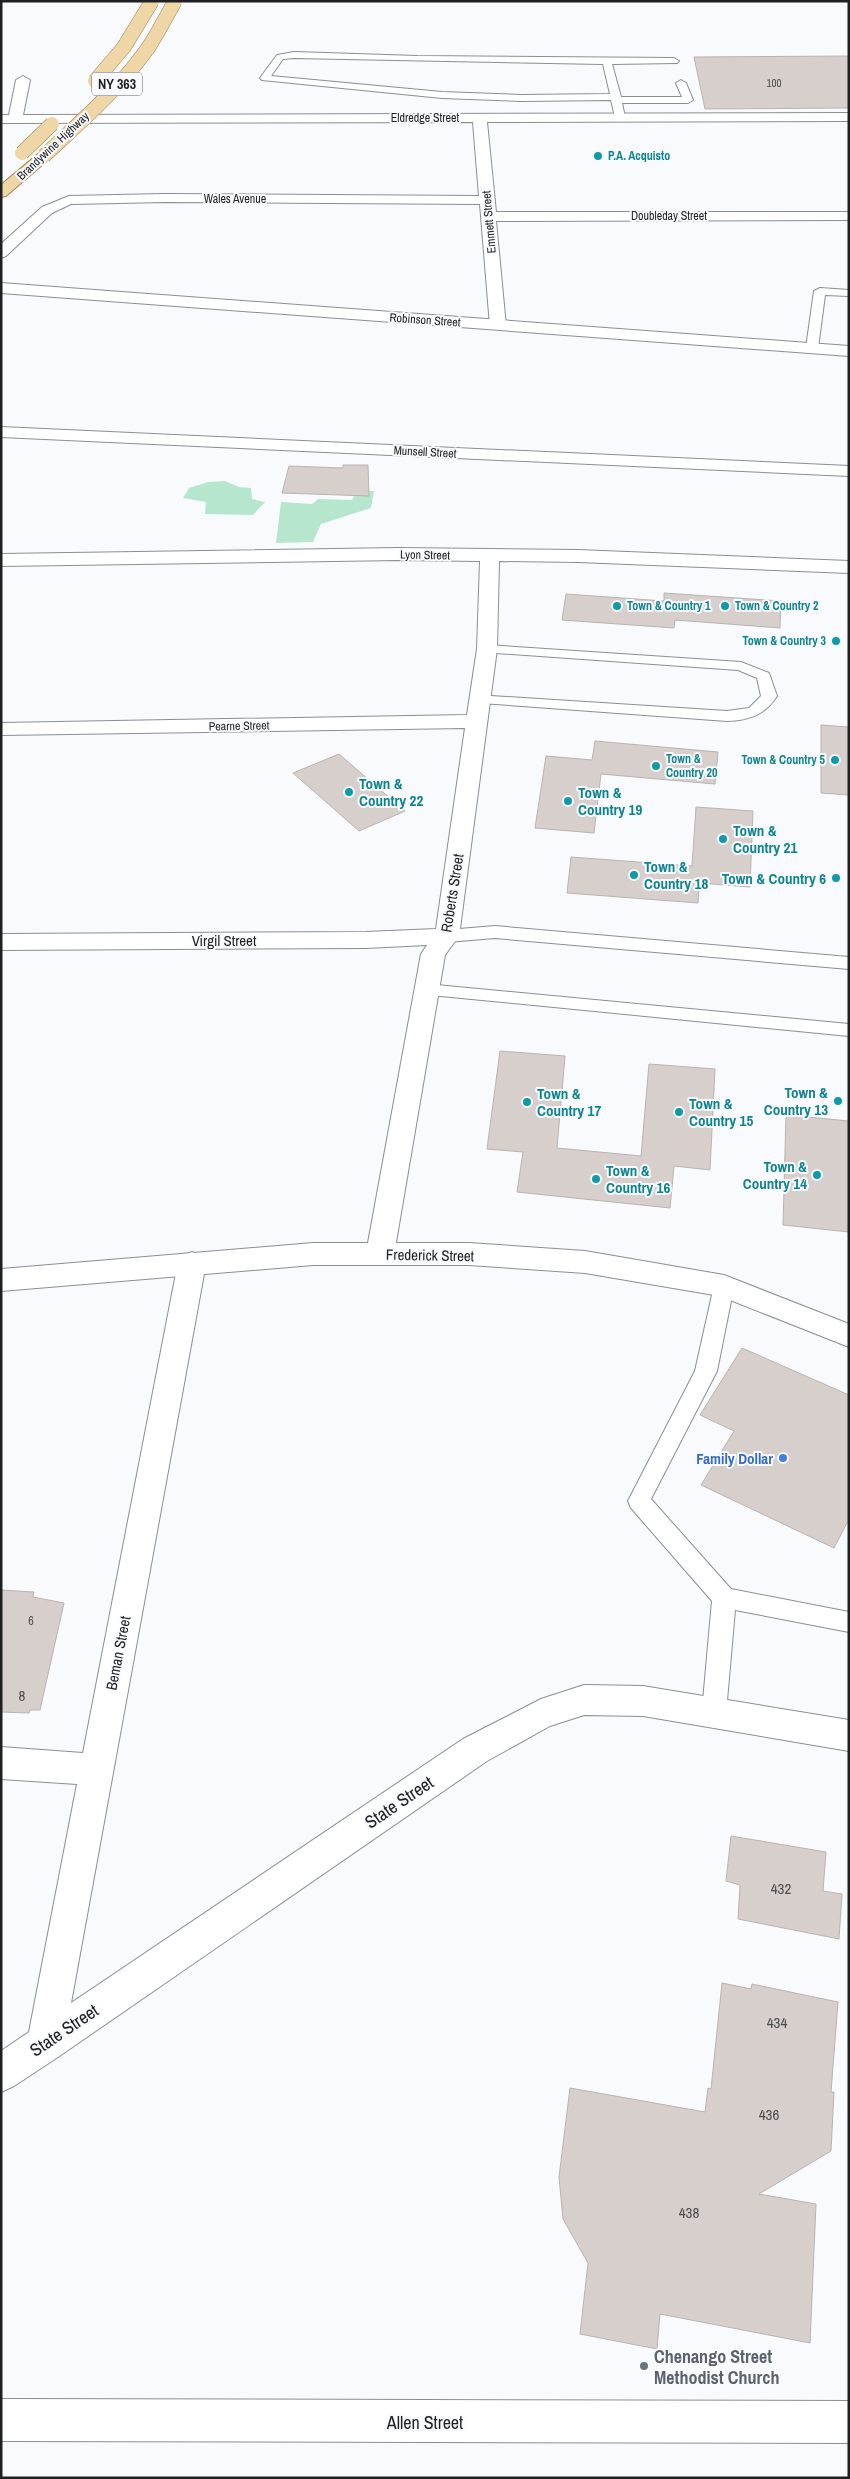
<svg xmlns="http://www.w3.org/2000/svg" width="850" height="2479" viewBox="0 0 850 2479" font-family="'Archivo Narrow',sans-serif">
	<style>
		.green { fill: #b6e6ce }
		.building { fill: #d6cfcb; stroke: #bab3b0 }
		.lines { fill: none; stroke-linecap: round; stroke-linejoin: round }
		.service-casing { stroke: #8a8e94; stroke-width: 2 }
		.minor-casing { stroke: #8a8e94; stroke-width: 2 }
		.tertiary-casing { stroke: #8a8e94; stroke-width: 2 }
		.primary-casing { stroke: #9f8551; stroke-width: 2 }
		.service { fill: #fff; fill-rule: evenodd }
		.minor { fill: #fff; fill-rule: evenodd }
		.tertiary { fill: #fff; fill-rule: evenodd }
		.primary { fill: #efd6a6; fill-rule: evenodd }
		.primary-bridge-casing { stroke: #9f8551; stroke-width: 15; stroke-linecap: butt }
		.primary-bridge { stroke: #efd6a6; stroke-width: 14 }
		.culture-dot { fill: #0f9aa8; stroke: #f8fafe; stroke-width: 2 }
		.shop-dot { fill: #3f7fe0; stroke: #f8fafe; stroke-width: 2 }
		.worship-dot { fill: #6b7280; stroke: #f8fafe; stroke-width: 2 }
		.labels { text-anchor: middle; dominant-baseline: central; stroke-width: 4; stroke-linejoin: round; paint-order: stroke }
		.far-number-label { font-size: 11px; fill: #4c4c4c }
		.far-street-label { font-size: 12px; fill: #1e2022; stroke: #f8fafe }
		.far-culture-label { font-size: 12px; font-weight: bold; fill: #0d838f; stroke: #f8fafe; text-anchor: start }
		.number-label { font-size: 12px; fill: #4c4c4c }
		.shield { fill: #f8fafe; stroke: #5f6164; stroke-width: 1 }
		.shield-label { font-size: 14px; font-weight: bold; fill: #1e2022 }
		.culture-label { font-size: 15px; font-weight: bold; fill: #0d838f; stroke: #f8fafe; text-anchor: start }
		.street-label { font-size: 15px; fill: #1e2022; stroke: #f8fafe }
		.shop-label { font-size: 15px; font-weight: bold; fill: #366cbe; stroke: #f8fafe; text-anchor: end }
		.near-number-label { font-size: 15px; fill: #4c4c4c }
		.near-street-label { font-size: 18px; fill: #1e2022; stroke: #f8fafe }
		.near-worship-label { font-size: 18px; font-weight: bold; fill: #5b616d; stroke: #f8fafe; text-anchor: start }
	</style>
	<rect width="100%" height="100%" fill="#f8fafe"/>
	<path class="green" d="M225 481 239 487 251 488 252 499 265 502 253 515 205 514 206 502 183 498 189 488 208 482Z
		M357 491H374L371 508 321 524 313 542 276 543 281 502 312 504 318 499 352 500Z"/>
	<path class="building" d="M849 56V108L705 109 694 57Z
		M343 465H368L369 496 282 493 289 466 343 468Z
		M664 593 781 601 780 628 675 620 674 628 562 620 566 594 664 601Z
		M821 725 849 727V795L821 793Z
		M595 741 718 752 715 784 601 774 594 833 535 828 546 756 592 760Z
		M339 754 405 811 359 831 293 773Z
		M696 807 753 811 750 887 699 883 698 903 567 893 571 857 692 866Z
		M500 1051 565 1056 557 1148 641 1156 649 1064 715 1069 710 1170 674 1166 670 1208 517 1192 523 1152 487 1149Z
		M786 1115 849 1121V1232L783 1225Z
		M742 1348 849 1395V1519L834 1548 701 1485 734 1431 700 1415Z
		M1 1590 34 1592 33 1597 64 1603 40 1710H30L29 1713 1 1712Z
		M731 1836 826 1852 823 1891 842 1894 839 1939 738 1919 740 1885 726 1881Z
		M722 1983 751 1989 752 1984 838 2002 831 2092H834L831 2151 759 2194 816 2204 810 2343 660 2314 657 2349 580 2334 588 2263 563 2219 559 2177 570 2088 705 2112 708 2088 711 2089Z"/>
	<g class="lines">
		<g class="service-casing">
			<path id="service" d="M294 52 417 56 674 58 679 61 677 63 612 64 621 97H682L676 83 681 80 686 83 693 100 688 103H622L625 117 620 120 615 117 611 100 521 101 442 98 262 80 260 78 277 55ZM294 58 603 64 610 94 521 95 442 92 271 76 283 59Z
				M820 288 849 290V296L825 295 818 348 812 352 806 348 814 291Z
				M487 645 741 662 769 673 777 696C765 715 749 720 727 721L481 703 476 701 473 698 476 695 727 711 749 708 761 696 757 678 738 670 482 652 480 649Z
				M495 926 849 957V969L495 938 447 942 441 940 438 936 441 932 447 930Z
				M426 984 849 1024V1036L420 994 417 990 420 986Z
				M724 1278 731 1280 734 1286 717 1371 651 1499 731 1589 849 1612V1632L735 1610 726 1712 723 1720 714 1723 705 1720 702 1712 712 1601 631 1508 628 1501 695 1371 714 1286 717 1280Z"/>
		</g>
		<g class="minor-casing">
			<path id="minor" d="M23 76 30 80 23 115 849 113V121L487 122 496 212H849V220L496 221 506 326 504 329H492L490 326 480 204 164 202 71 204 52 213 6 256 1 258V244L42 207 69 196 164 194 479 196 473 122 1 123V115H9L16 80Z
				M1 427 849 466V476L1 437Z
				M398 548 578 550 849 561V573L578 562 499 561 497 649 459 936 445 955 394 1254 390 1261 380 1265 370 1261 366 1254 421 954 427 945 366 948 1 950V934L366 932 436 929 465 728 1 735V723L467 715 477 649 480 561 398 560 1 566V554Z
				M192 1252 202 1256 206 1263 71 2003 463 1739 541 1699 584 1685 643 1686 849 1720V1751L643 1716 584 1715 550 1726 487 1761 58 2057 14 2086 1 2092V2051L29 2032 77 1784 1 1779V1747L83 1753 178 1263 182 1256Z
				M1 2399 849 2401V2443L1 2441Z"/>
		</g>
		<g class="tertiary-casing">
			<path id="tertiary" d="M1 283 849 346V356L1 293Z
				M313 1243H469L585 1251 724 1275 849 1324V1347L720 1296 585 1273 469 1265H313L1 1291V1269Z"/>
		</g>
		<g class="primary-casing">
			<path id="primary" d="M44 152 49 153 51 156 49 159 6 196 1 197V185L39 153Z"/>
		</g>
		<use href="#service" class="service"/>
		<use href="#minor" class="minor"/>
		<use href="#tertiary" class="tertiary"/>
		<use href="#primary" class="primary"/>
		<g class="primary-bridge-casing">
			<path id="primary-bridge" d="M95 81 124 47 152 1
				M22 153 52 124
				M44 156C80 122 119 89 148 48 158 33 166 17 175 1"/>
		</g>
		<use href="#primary-bridge" class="primary-bridge"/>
	</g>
	<g class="culture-dot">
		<circle cx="598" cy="156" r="5"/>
		<circle cx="617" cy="606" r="5"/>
		<circle cx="725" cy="606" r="5"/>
		<circle cx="836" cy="641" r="5"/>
		<circle cx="835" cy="760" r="5"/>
		<circle cx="656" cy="766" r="5"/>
		<circle cx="349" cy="792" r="5"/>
		<circle cx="568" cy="801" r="5"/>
		<circle cx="723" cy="839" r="5"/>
		<circle cx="634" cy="875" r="5"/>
		<circle cx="836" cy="878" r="5"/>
		<circle cx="838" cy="1101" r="5"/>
		<circle cx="527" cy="1102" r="5"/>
		<circle cx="679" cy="1112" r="5"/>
		<circle cx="817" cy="1175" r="5"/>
		<circle cx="596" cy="1179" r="5"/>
	</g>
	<circle class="shop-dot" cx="783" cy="1458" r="5"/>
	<circle class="worship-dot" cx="644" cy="2366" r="5"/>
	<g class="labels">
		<g class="far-number-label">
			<text x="774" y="83">100</text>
		</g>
		<g class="far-street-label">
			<text x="425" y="118">Eldredge Street</text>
			<text transform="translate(53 146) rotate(-43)">Brandywine Highway</text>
			<text x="235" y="199">Wales Avenue</text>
			<text x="669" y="216">Doubleday Street</text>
			<text transform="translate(489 222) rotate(-95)">Emmett Street</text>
			<text transform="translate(425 320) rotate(4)">Robinson Street</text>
			<text transform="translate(425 452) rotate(3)">Munsell Street</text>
			<text transform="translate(425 555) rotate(1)">Lyon Street</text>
			<text transform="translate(239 726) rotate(-1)">Pearne Street</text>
		</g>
		<g class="far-culture-label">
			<text x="608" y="156">P.A. Acquisto</text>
			<text x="627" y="606">Town &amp; Country 1</text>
			<text x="735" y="606">Town &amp; Country 2</text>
			<text x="826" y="641" text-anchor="end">Town &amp; Country 3</text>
			<text x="666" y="759">Town &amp;<tspan x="666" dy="14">Country 20</tspan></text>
			<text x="825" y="760" text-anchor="end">Town &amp; Country 5</text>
		</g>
		<g class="number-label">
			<text x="31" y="1621">6</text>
		</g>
		<rect class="shield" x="92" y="72.5" width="50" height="23" rx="4"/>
		<g class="shield-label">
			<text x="117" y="84">NY 363</text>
		</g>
		<g class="culture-label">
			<text x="359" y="783">Town &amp;<tspan x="359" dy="17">Country 22</tspan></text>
			<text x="578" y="792">Town &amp;<tspan x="578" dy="17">Country 19</tspan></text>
			<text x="733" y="830">Town &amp;<tspan x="733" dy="17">Country 21</tspan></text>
			<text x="644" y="866">Town &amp;<tspan x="644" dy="17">Country 18</tspan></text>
			<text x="826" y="878" text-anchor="end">Town &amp; Country 6</text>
			<text x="828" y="1092" text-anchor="end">Town &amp;<tspan x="828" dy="17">Country 13</tspan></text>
			<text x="537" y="1093">Town &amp;<tspan x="537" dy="17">Country 17</tspan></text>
			<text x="689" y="1103">Town &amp;<tspan x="689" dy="17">Country 15</tspan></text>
			<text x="807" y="1166" text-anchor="end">Town &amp;<tspan x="807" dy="17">Country 14</tspan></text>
			<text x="606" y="1170">Town &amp;<tspan x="606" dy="17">Country 16</tspan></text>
		</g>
		<g class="street-label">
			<text transform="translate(452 893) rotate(-81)">Roberts Street</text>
			<text x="224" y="940">Virgil Street</text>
			<text transform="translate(430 1255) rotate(1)">Frederick Street</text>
			<text transform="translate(118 1653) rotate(-79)">Beman Street</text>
		</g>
		<g class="shop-label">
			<text x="773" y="1458">Family Dollar</text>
		</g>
		<g class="near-number-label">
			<text x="22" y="1695">8</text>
			<text x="781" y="1888">432</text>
			<text x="777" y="2022">434</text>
			<text x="769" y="2114">436</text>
			<text x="689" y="2212">438</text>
		</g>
		<g class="near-street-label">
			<text transform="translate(399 1802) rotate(-34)">State Street</text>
			<text transform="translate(64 2030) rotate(-34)">State Street</text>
			<text x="425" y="2422">Allen Street</text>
		</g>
		<g class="near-worship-label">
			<text x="654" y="2356">Chenango Street<tspan x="654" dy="21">Methodist Church</tspan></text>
		</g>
	</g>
	<rect width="850" height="2479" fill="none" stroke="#1e2022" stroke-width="5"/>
</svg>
